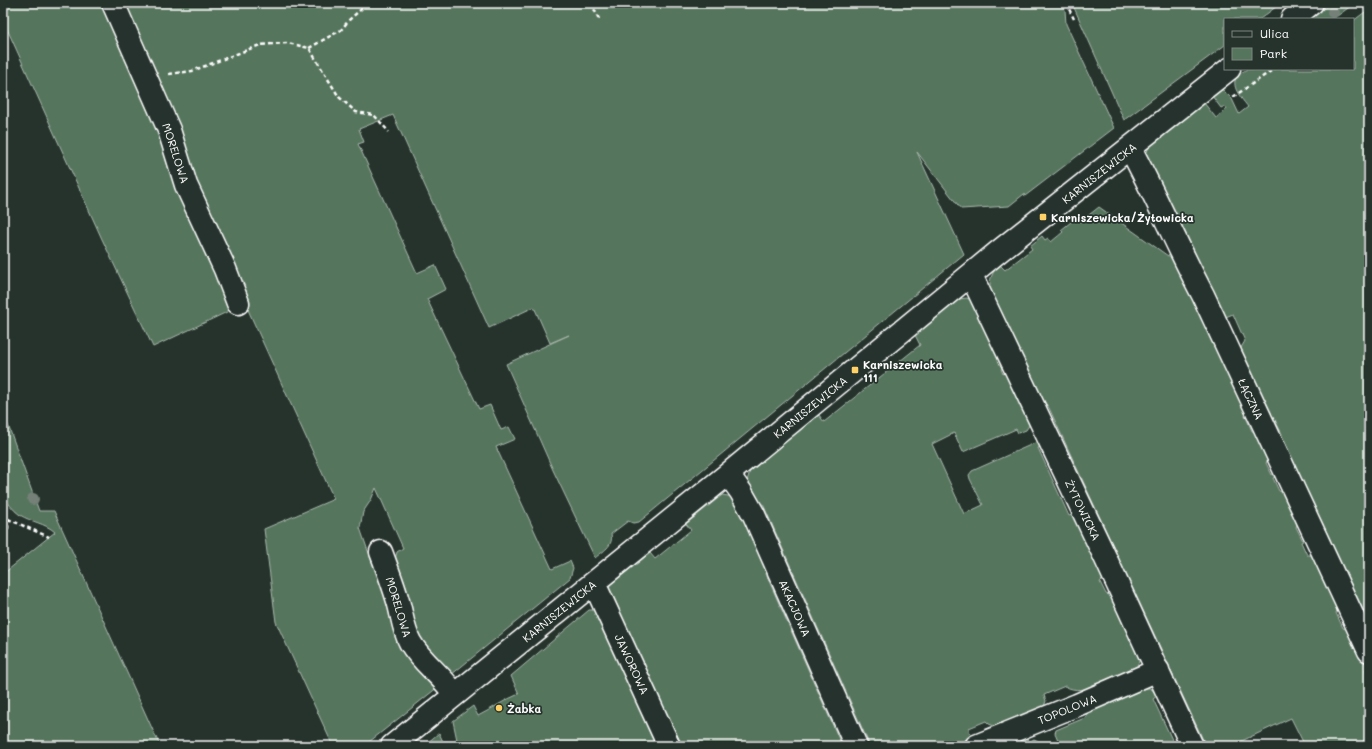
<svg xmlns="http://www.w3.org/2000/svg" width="1372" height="749" viewBox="0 0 1372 749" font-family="Mali,sans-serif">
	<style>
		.green { fill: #56755d; stroke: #aabaae }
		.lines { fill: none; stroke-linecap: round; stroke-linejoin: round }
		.minor-casing { stroke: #fff; stroke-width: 25 }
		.path { stroke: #fff; stroke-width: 2.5; stroke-dasharray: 4 3; stroke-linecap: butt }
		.minor { stroke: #26332d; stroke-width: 22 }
		.tree { fill: #748178 }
		.poi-dot { fill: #ffd166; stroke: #26332d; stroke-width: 1.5 }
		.labels { text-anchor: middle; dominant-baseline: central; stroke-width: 3.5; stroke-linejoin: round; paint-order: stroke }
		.street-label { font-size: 11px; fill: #fff; stroke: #26332d }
		.poi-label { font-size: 11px; font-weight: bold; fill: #fff; stroke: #26332d; text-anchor: start }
	</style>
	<rect width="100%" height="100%" fill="#26332d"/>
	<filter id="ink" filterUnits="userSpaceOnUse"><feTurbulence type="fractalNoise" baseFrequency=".025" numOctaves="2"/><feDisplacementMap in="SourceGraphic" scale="8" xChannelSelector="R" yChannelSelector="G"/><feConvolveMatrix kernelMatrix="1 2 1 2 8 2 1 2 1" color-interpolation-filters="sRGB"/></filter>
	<g filter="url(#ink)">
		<path class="green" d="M3 3H106L142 83 183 204 228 303 227 312 153 347 102 239 3 20Z
			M122 3H1061L1065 10 1066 24 1114 128 1025 196 1024 194 1009 206 961 209 917 152 964 254 639 522 633 523 628 521 611 534C614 546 603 551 595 558L553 470 506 364 569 335 550 343 534 307 489 328 393 115 359 129 364 142 358 144 417 273 435 265 446 289 427 299 479 409 490 405 501 430 509 427 515 439 496 447 552 569 570 561 573 568 570 578 451 675 419 648 395 559 397 552 403 548 376 488 371 500 363 512 360 528 368 551 375 562 438 687 364 746H333L276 622 264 529 334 499 249 312 240 286 190 174Z
			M1072 3H1281L1260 19H1225V45L1124 120Z
			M1331 3H1355L1333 19H1310Z
			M1369 9V631L1313 504 1280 439 1282 434 1273 416 1269 417 1239 351 1245 341 1233 314 1223 318 1146 157 1147 152 1149 146 1204 103 1216 118 1227 109 1225 106 1221 108 1212 96 1219 90H1223L1232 99 1239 114 1248 107C1243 100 1231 88 1236 78 1238 74 1244 71 1247 69H1353V21Z
			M1099 207 1168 256 1170 255 1203 312 1249 413 1245 415 1252 431 1259 433 1270 457 1266 463 1272 475 1277 474 1278 476 1273 478 1279 491 1286 493 1299 521 1296 527 1303 541 1301 542 1307 555H1316L1339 605 1336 613 1343 628 1350 630 1367 666 1365 670 1369 679V746H1305L1291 718 1231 746H1206L1049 408 1037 391 990 290C989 280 992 271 1000 265L1005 270 1032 249 1030 246 1042 236 1045 240 1048 238 1051 242 1063 232 1061 230 1076 218 1080 222Z
			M967 298 971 300 1005 367 1001 369 1003 374 1007 371 1030 424 1026 430 1018 433 1016 429 963 452 954 433 932 444 964 514 983 505 970 479 969 475 972 471 1035 443H1041L1043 445 1038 448 1069 516 1074 514 1103 579 1100 582 1106 594 1113 596 1141 657 1135 670C1117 677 1083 698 1065 686L1044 695 1046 701 1043 709 997 727 989 724 986 721 969 728 970 739 954 746H933L932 744 927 746H870L763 504 759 505 746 484 750 471 819 415 824 422 920 345 915 335 959 299Z
			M3 411 39 511H54L160 746H3V574L55 532C45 523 31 522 20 515 13 510 7 502 3 495Z
			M722 495 734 497 736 500 767 572 766 574 842 746H680L608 589 610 585 650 553 655 559 691 530 686 524Z
			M589 610H595L656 746H419L424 743H427L439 733 445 746 457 740 453 721 473 706 478 716C492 709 504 700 519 694L511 676Z
			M1145 688H1150L1158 695 1153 699 1175 746H1043L1058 740 1055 733 1056 730 1087 717 1085 712Z
			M1027 736 1029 742 1034 739 1038 741 1041 746H1002Z"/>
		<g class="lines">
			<g class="minor-casing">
				<path id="minor" d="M113 3 169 130 186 185 225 269 238 303
					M1292 19 1312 3
					M1130 148C1156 196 1177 246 1203 295L1369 651
					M971 275 1105 557 1192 746
					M728 474 741 492 754 515 856 746
					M381 552C387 568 393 584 398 601 402 614 403 629 410 642 421 662 442 675 455 695
					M594 583 669 746
					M392 746 728 474 998 252 1229 69
					M976 746 1077 705 1158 670"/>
			</g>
			<path class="path" d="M591 3 600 21
				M1066 3 1074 19
				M309 48 341 30 349 20 368 3
				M169 74 192 71 260 45 288 43 309 48 339 97 356 112 374 115 389 132
				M1233 97 1274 69
				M3 513 8 519V528L3 541
				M8 519 49 537"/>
			<use href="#minor" class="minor"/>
		</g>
		<g class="tree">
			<circle cx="1333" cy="12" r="6"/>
			<circle cx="33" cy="499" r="6"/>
		</g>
	</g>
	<g class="poi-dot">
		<rect x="1039" y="213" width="8" height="8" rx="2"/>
		<rect x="851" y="366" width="8" height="8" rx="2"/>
		<circle cx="499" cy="708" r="4"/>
	</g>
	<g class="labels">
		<g class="street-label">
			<text transform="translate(176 153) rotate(72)">MORELOWA</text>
			<text transform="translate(1099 173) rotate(-38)">KARNISZEWICKA</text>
			<text transform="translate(1251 399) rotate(65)">ŁĄCZNA</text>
			<text transform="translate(810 407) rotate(-39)">KARNISZEWICKA</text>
			<text transform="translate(1083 510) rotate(64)">ŻYTOWICKA</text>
			<text transform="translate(399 607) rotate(73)">MORELOWA</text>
			<text transform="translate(795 608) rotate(66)">AKACJOWA</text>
			<text transform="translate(559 611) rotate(-39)">KARNISZEWICKA</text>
			<text transform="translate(632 664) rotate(65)">JAWOROWA</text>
			<text transform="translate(1067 709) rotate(-22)">TOPOLOWA</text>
		</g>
		<g class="poi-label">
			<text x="1051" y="217">Karniszewicka/Żytowicka</text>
			<text x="863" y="364">Karniszewicka<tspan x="863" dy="13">111</tspan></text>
			<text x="507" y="708">Żabka</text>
		</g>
	</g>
	<rect width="1372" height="749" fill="none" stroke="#26332d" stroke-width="16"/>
	<rect x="8" y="8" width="1356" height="733" fill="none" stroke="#fff" stroke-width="1.5" filter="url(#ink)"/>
	<rect x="1224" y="18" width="130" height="52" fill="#26332d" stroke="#7d8581"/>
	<rect x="1232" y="31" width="20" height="6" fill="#26332d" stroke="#7d8581"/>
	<text x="1260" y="38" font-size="12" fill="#ffffff">Ulica</text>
	<rect x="1232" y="48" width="20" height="12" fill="#56755d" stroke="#7d8581"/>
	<text x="1260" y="58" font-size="12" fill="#ffffff">Park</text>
</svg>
